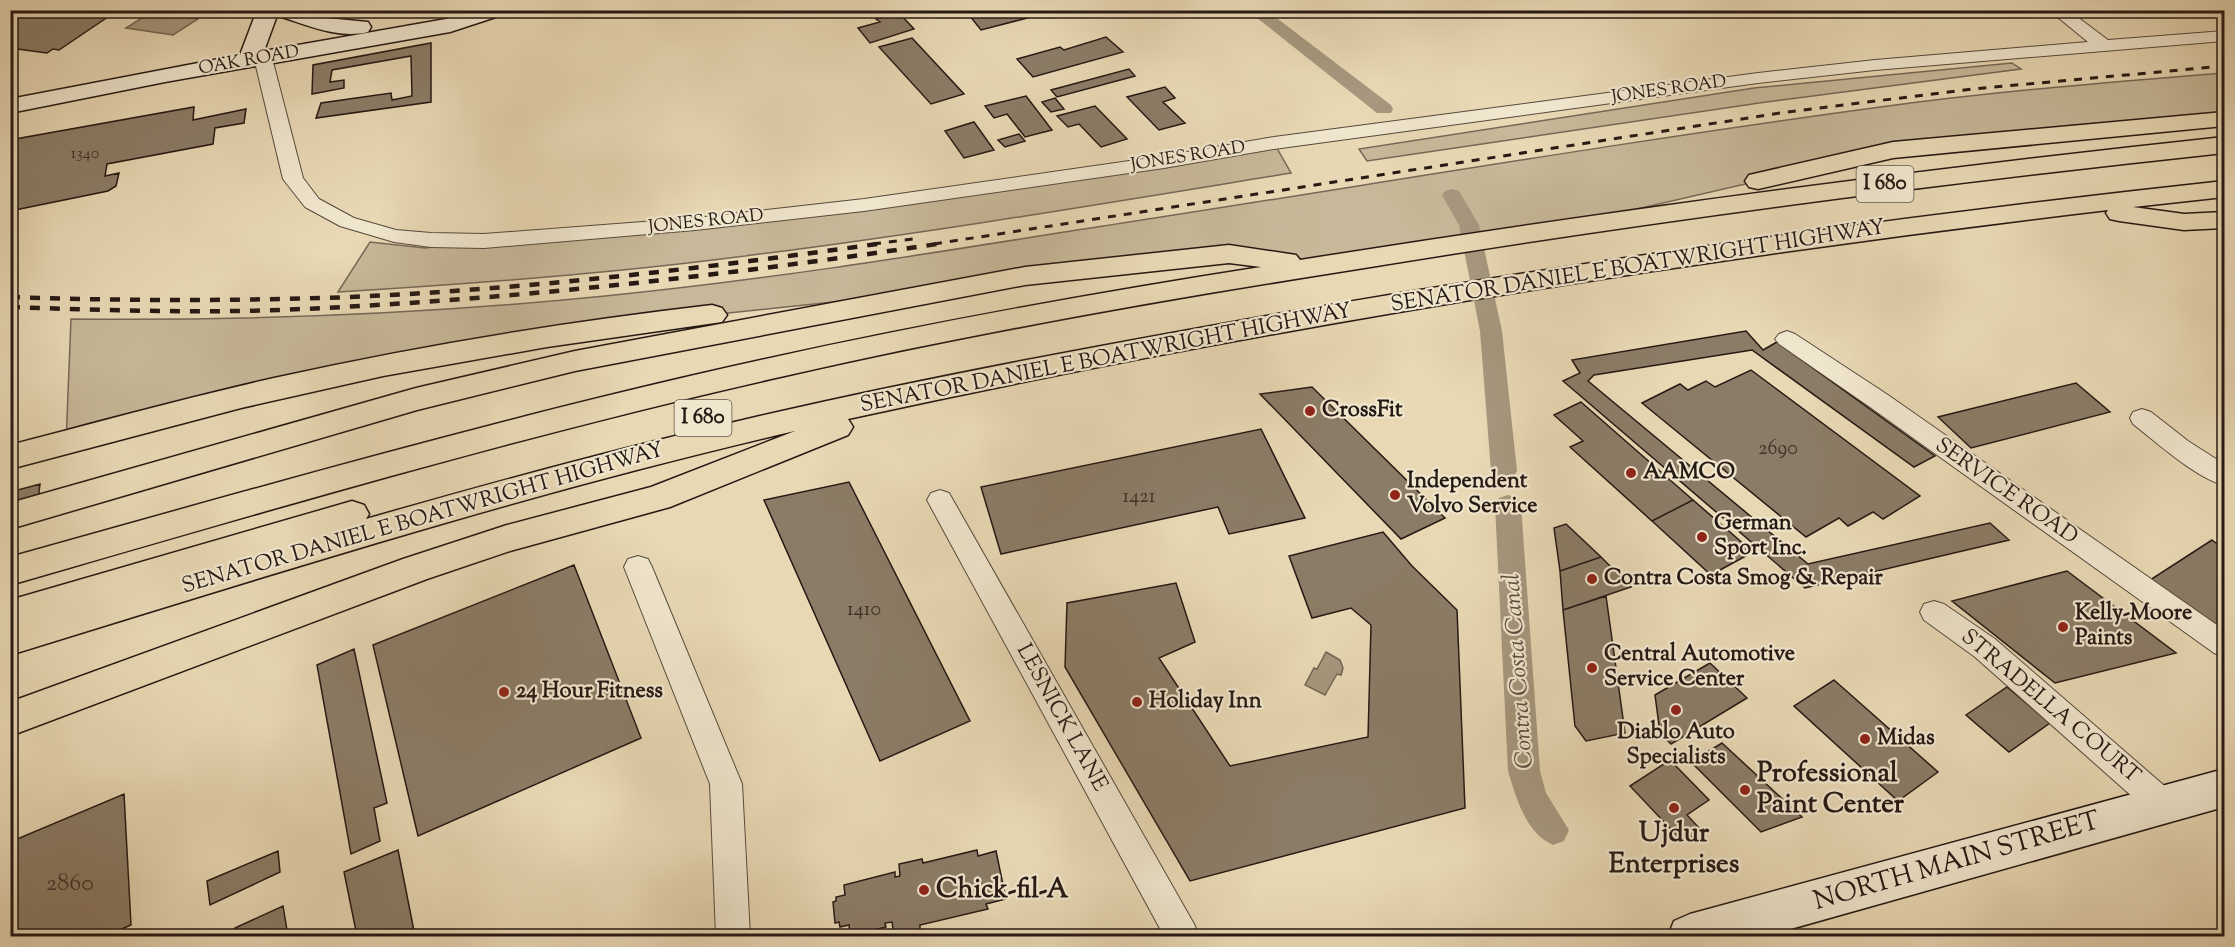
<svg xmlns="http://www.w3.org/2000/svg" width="2235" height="947" viewBox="0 0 2235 947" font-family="'Sorts Mill Goudy',serif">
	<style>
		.green { fill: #c7b899; stroke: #766856; stroke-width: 1.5 }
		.water { fill: #a6977e; stroke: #736554; stroke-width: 1.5 }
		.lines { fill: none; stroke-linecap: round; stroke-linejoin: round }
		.canal { fill: #a6977e; fill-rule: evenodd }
		.building { fill: #8b7c67; stroke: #261914; stroke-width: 1.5 }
		.street-casing { stroke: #56493c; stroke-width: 2 }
		.secondary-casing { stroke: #261914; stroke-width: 3 }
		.highway-casing { stroke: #261914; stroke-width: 3 }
		.street { fill: #f0e6ce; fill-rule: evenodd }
		.secondary { fill: #f0e6ce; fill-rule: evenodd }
		.highway { fill: #e8d8b4; fill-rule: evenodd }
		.rail-far1 { stroke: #261914; stroke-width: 3; stroke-dasharray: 8 8; stroke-linecap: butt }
		.rail { stroke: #261914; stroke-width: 4.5; stroke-dasharray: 10 10; stroke-linecap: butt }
		.poi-dot { fill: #8f2418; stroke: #f0e6ce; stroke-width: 2 }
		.labels { text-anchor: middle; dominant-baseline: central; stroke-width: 4.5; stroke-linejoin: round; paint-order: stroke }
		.far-number-label { font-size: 16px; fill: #3f3229 }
		.far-street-label { font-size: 18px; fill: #261914; stroke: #f0e6ce }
		.number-label { font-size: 20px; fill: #3f3229 }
		.shield { fill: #f0e6ce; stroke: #63564c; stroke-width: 1.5 }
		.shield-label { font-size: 21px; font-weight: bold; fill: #261914 }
		.street-label { font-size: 22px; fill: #261914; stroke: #f0e6ce }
		.poi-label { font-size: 22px; font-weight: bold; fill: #261914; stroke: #f0e6ce; text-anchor: start }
		.water-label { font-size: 24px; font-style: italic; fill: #594b3e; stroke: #f0e6ce }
		.near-number-label { font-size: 24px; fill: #3f3229 }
		.near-poi-label { font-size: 27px; font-weight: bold; fill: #261914; stroke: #f0e6ce; text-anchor: start }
		.near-street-label { font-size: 27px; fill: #261914; stroke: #f0e6ce }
	</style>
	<rect width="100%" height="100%" fill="#e8d8b4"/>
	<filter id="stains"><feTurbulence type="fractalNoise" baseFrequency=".00333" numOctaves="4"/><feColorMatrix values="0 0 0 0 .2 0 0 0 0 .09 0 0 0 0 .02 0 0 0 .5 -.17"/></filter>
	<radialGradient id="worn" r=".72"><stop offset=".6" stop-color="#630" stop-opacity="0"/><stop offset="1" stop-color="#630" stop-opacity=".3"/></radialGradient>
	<path class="green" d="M2012 63 2021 69 1766 102 1367 161 1359 149 1754 88Z
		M2224 73V119L1893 150 1546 230 1321 265 1229 254 938 291 690 317 551 336 66 443 71 319C250 321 427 314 605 296 757 281 908 257 1058 233 1335 191 1611 143 1888 106 2000 91 2112 82 2224 73Z
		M1274 143 1291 173C1107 203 923 234 737 257 605 274 472 284 338 292L370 242 425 248 484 241 695 224Z"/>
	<path class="water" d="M168 10 185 13 182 16 198 19 173 35 126 28 151 12 163 14Z
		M1326 652 1340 660 1343 668 1341 675 1337 674 1325 695 1305 685 1314 668 1317 669Z"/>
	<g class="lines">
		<path class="canal" d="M1247 10H1266L1391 105 1393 109 1391 113H1377Z
			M1452 189 1459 191 1479 225 1502 331 1517 471 1513 478 1504 480 1495 478 1491 471 1480 331 1459 225 1442 195 1445 191Z
			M1508 495 1517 498 1521 505 1540 771 1546 793 1569 830 1564 841 1553 845C1526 834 1516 797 1508 771L1495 505 1499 498Z"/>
	</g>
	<path class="building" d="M10 10H118L59 50 53 49 47 53 10 48Z
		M987 10H1058L981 30 969 15Z
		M899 13 914 29 870 43 858 28 880 22 876 19Z
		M1106 37 1123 52 1033 77 1017 59 1060 47 1064 50Z
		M912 38 964 94 931 104 879 47Z
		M431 43V102L316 118 321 103 391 93 392 100 412 96 411 56 332 70 330 82 344 80V88L312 94 313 65Z
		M1129 69 1135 76 1057 97 1051 90Z
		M1165 87 1175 98 1163 102 1185 123 1159 130 1127 97Z
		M1026 96 1052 130 1025 137 1007 114 994 118 985 106Z
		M1055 98 1064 109 1051 112 1042 102Z
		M1095 106 1127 139 1101 147 1079 124 1068 127 1057 116Z
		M194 107 193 120 246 109 244 123 215 128 213 144 107 164 105 176 119 173 116 186 108 191 10 211V140Z
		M974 122 994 150 964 158 945 131Z
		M1019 134 1025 141 1005 147 998 140Z
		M1746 331 1763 350 1777 342 1935 456 1914 467 1752 350 1594 375 1588 381 1808 564 1990 523 2009 540 1805 588 1563 381 1580 373 1572 360Z
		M1751 370 1920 496 1883 519 1873 512 1848 526 1839 518 1806 537 1642 403 1680 384 1688 390 1706 381 1715 387Z
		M2076 383 2110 412 1971 448 1938 417Z
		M1312 387 1445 518 1401 539 1260 394Z
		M1581 402 1693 500 1652 521 1570 447 1583 441 1554 415Z
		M1261 429 1305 518 1229 534 1218 507 1001 554 981 487Z
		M849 482 970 721 880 761 764 500Z
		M40 484 38 501 10 509V492Z
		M1693 500 1753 552 1711 575 1652 521Z
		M1566 524 1601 557 1560 571 1554 528Z
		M1383 532 1412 566 1457 610 1465 808 1190 881 1065 667 1067 603 1176 583 1195 642 1159 658 1230 766 1368 737 1371 625 1351 608 1312 618 1289 556Z
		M2212 540 2224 549V622L2216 628 2150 580Z
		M1601 557 1631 587 1563 610 1560 571Z
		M574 565 641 738 418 836 373 645Z
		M2067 571 2176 653 2055 683 1952 601Z
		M1606 596 1625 733 1586 741 1575 726 1563 610Z
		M354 649 387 803 374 808 380 841 351 854 317 665Z
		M1710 663 1747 698 1671 744 1660 733 1655 695Z
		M1834 680 1938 772 1898 801 1794 706Z
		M2007 687 2050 723 2009 752 1966 715Z
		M1722 743 1802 817 1761 832 1691 762Z
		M1670 760 1709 800 1687 815 1701 830 1683 842 1630 786Z
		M124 794 131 925 115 932 116 936H10V842Z
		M398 850 415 936H357L344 872Z
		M977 850 978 856 996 851 1006 899 986 904 988 909 920 925V929L894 936 892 922 885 923 886 927 850 936 849 925 840 927 839 922 835 923 833 902 836 901V897L845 895 844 885 895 872V877L900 876 899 864 922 859 923 863Z
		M278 851 280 872 210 905 207 881Z
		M283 906 288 936H236L235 928Z"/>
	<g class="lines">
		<g class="street-casing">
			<path id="street" d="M2049 10H2068L2108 40 2224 31V41L1875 70 1758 83 1274 149 1164 168 864 211 695 230 484 248 431 247 394 242 340 226 305 207 283 179 254 58 257 54H269L272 58 303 178 319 199 354 218 396 230 431 233 484 234 695 218 864 199 1164 156 1274 137 1758 73 1875 60 2088 42Z
				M1787 331 1795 334 1888 395 2224 630V657L2214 653 1870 407 1779 344 1775 339 1779 334Z
				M2142 409 2151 412 2188 441 2224 464V485C2197 479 2156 442 2133 424L2130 418 2133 412Z
				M940 490 949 493 1194 924 1199 936H1164L927 500 931 493Z
				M638 556 648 559 652 567 742 784 750 936H716L710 784 624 567 628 559Z
				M1934 601 1944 604 1995 639 2175 795 2180 805 2175 815 2164 820 2153 815 1975 657 1924 620 1920 612 1924 604Z"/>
		</g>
		<g class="secondary-casing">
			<path id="secondary" d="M257 10H279L264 51 446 19 471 10H505L502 15 450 32 165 82 10 113V99L240 55Z
				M280 10H306L326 18 368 22 371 27 368 32C339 39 309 26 282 17Z
				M2224 769V807L1766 936H1668L1674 921 1690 914Z"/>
		</g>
		<g class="highway-casing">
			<path id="highway" d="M2224 112V126L1893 158 1758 189 1749 187 1745 181 1749 175 1893 142Z
				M2224 137V153C1934 184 1645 222 1358 269 1167 299 977 332 789 375 526 434 269 510 10 585V557C236 494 462 429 690 376 879 332 1069 297 1261 267L1229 263 1025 285 575 371 417 410 10 529V503L416 388 575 351 1025 267 1229 245 1296 255 1300 260C1607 211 1915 170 2224 137Z
				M2224 181V197L2133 207 2184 214 2224 212V228L2184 230 2119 221 2110 219 2106 213 2108 210C1685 260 1264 328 848 419L853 427 848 435 670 507 510 551 427 579 10 736V702L403 559 507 525 651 487 795 431C530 492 270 575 10 655V600L352 501 364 505 369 514 366 519C491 483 616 449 743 420 922 378 1103 345 1283 313 1596 259 1909 215 2224 181Z
				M712 305 722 308 727 315 722 322 547 347 383 376 241 408 10 469V445C98 422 186 398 274 378 419 346 565 322 712 305Z"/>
		</g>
		<use href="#street" class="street"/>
		<use href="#secondary" class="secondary"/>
		<use href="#highway" class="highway"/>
		<path class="rail-far1" d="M873 244 920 238
			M934 244 1787 112 1973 89 2224 66"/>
		<path class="rail" d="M10 297C124 301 237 301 351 297 529 289 707 268 884 243
			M10 307C99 310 189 313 279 310 501 301 723 276 944 243"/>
	</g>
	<g class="poi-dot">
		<circle cx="1310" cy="411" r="6"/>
		<circle cx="1631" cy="473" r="6"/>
		<circle cx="1395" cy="495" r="6"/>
		<circle cx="1702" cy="537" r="6"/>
		<circle cx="1592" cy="579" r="6"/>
		<circle cx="2063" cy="627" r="6"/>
		<circle cx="1592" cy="668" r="6"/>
		<circle cx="504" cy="692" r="6"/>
		<circle cx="1137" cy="702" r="6"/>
		<circle cx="1676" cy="710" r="6"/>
		<circle cx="1865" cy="739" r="6"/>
		<circle cx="1745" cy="790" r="6"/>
		<circle cx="1674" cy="808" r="6"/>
		<circle cx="924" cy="890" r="6"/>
	</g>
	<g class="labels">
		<g class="far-number-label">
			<text x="85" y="154">1340</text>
		</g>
		<g class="far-street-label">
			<text transform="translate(249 61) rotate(-10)">OAK ROAD</text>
			<text transform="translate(1669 90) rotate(-8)">JONES ROAD</text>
			<text transform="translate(1188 157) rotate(-9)">JONES ROAD</text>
			<text transform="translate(706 222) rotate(-6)">JONES ROAD</text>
		</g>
		<g class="number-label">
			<text x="1778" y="449">2690</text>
			<text x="1139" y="497">1421</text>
			<text x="864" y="610">1410</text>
		</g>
		<g class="shield">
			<rect x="1856.5" y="166" width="57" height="36" rx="4.5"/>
			<rect x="674.5" y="400" width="57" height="36" rx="4.5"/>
		</g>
		<g class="shield-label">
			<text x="1885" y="184">I 680</text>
			<text x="703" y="418">I 680</text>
		</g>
		<g class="street-label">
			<text transform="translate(1638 267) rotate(-9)">SENATOR DANIEL E BOATWRIGHT HIGHWAY</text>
			<text transform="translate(1106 359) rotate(-11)">SENATOR DANIEL E BOATWRIGHT HIGHWAY</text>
			<text transform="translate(2006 492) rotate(35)">SERVICE ROAD</text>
			<text transform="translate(423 519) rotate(-16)">SENATOR DANIEL E BOATWRIGHT HIGHWAY</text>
			<text transform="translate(2050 707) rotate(40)">STRADELLA COURT</text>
			<text transform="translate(1061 718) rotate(61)">LESNICK LANE</text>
		</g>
		<g class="poi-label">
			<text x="1322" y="411">CrossFit</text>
			<text x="1643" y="473">AAMCO</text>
			<text x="1407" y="482">Independent<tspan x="1407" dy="25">Volvo Service</tspan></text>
			<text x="1714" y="524">German<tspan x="1714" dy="25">Sport Inc.</tspan></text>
			<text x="1604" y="579">Contra Costa Smog &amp; Repair</text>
			<text x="2075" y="614">Kelly-Moore<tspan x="2075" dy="25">Paints</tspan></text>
			<text x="1604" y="655">Central Automotive<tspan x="1604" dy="25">Service Center</tspan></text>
			<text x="516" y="692">24 Hour Fitness</text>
			<text x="1149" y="702">Holiday Inn</text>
			<text x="1676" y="733" text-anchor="middle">Diablo Auto<tspan x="1676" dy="25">Specialists</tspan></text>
			<text x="1877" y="739">Midas</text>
		</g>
		<g class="water-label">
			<text transform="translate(1519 671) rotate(-94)">Contra Costa Canal</text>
		</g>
		<g class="near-number-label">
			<text x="70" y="884">2860</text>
		</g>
		<g class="near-poi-label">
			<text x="1757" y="774">Professional<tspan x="1757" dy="31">Paint Center</tspan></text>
			<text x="1674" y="834" text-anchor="middle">Ujdur<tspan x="1674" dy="31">Enterprises</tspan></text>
			<text x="936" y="890">Chick-fil-A</text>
		</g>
		<g class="near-street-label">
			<text transform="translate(1957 862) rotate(-16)">NORTH MAIN STREET</text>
		</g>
	</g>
	<rect width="2235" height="947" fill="none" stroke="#e8d8b4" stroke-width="36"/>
	<rect x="12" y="12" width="2211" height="923" fill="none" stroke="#261914" stroke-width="3"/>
	<rect x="18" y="18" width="2199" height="911" fill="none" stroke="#261914" stroke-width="1.5"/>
	<rect width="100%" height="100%" filter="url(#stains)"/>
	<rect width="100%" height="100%" fill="url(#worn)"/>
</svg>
